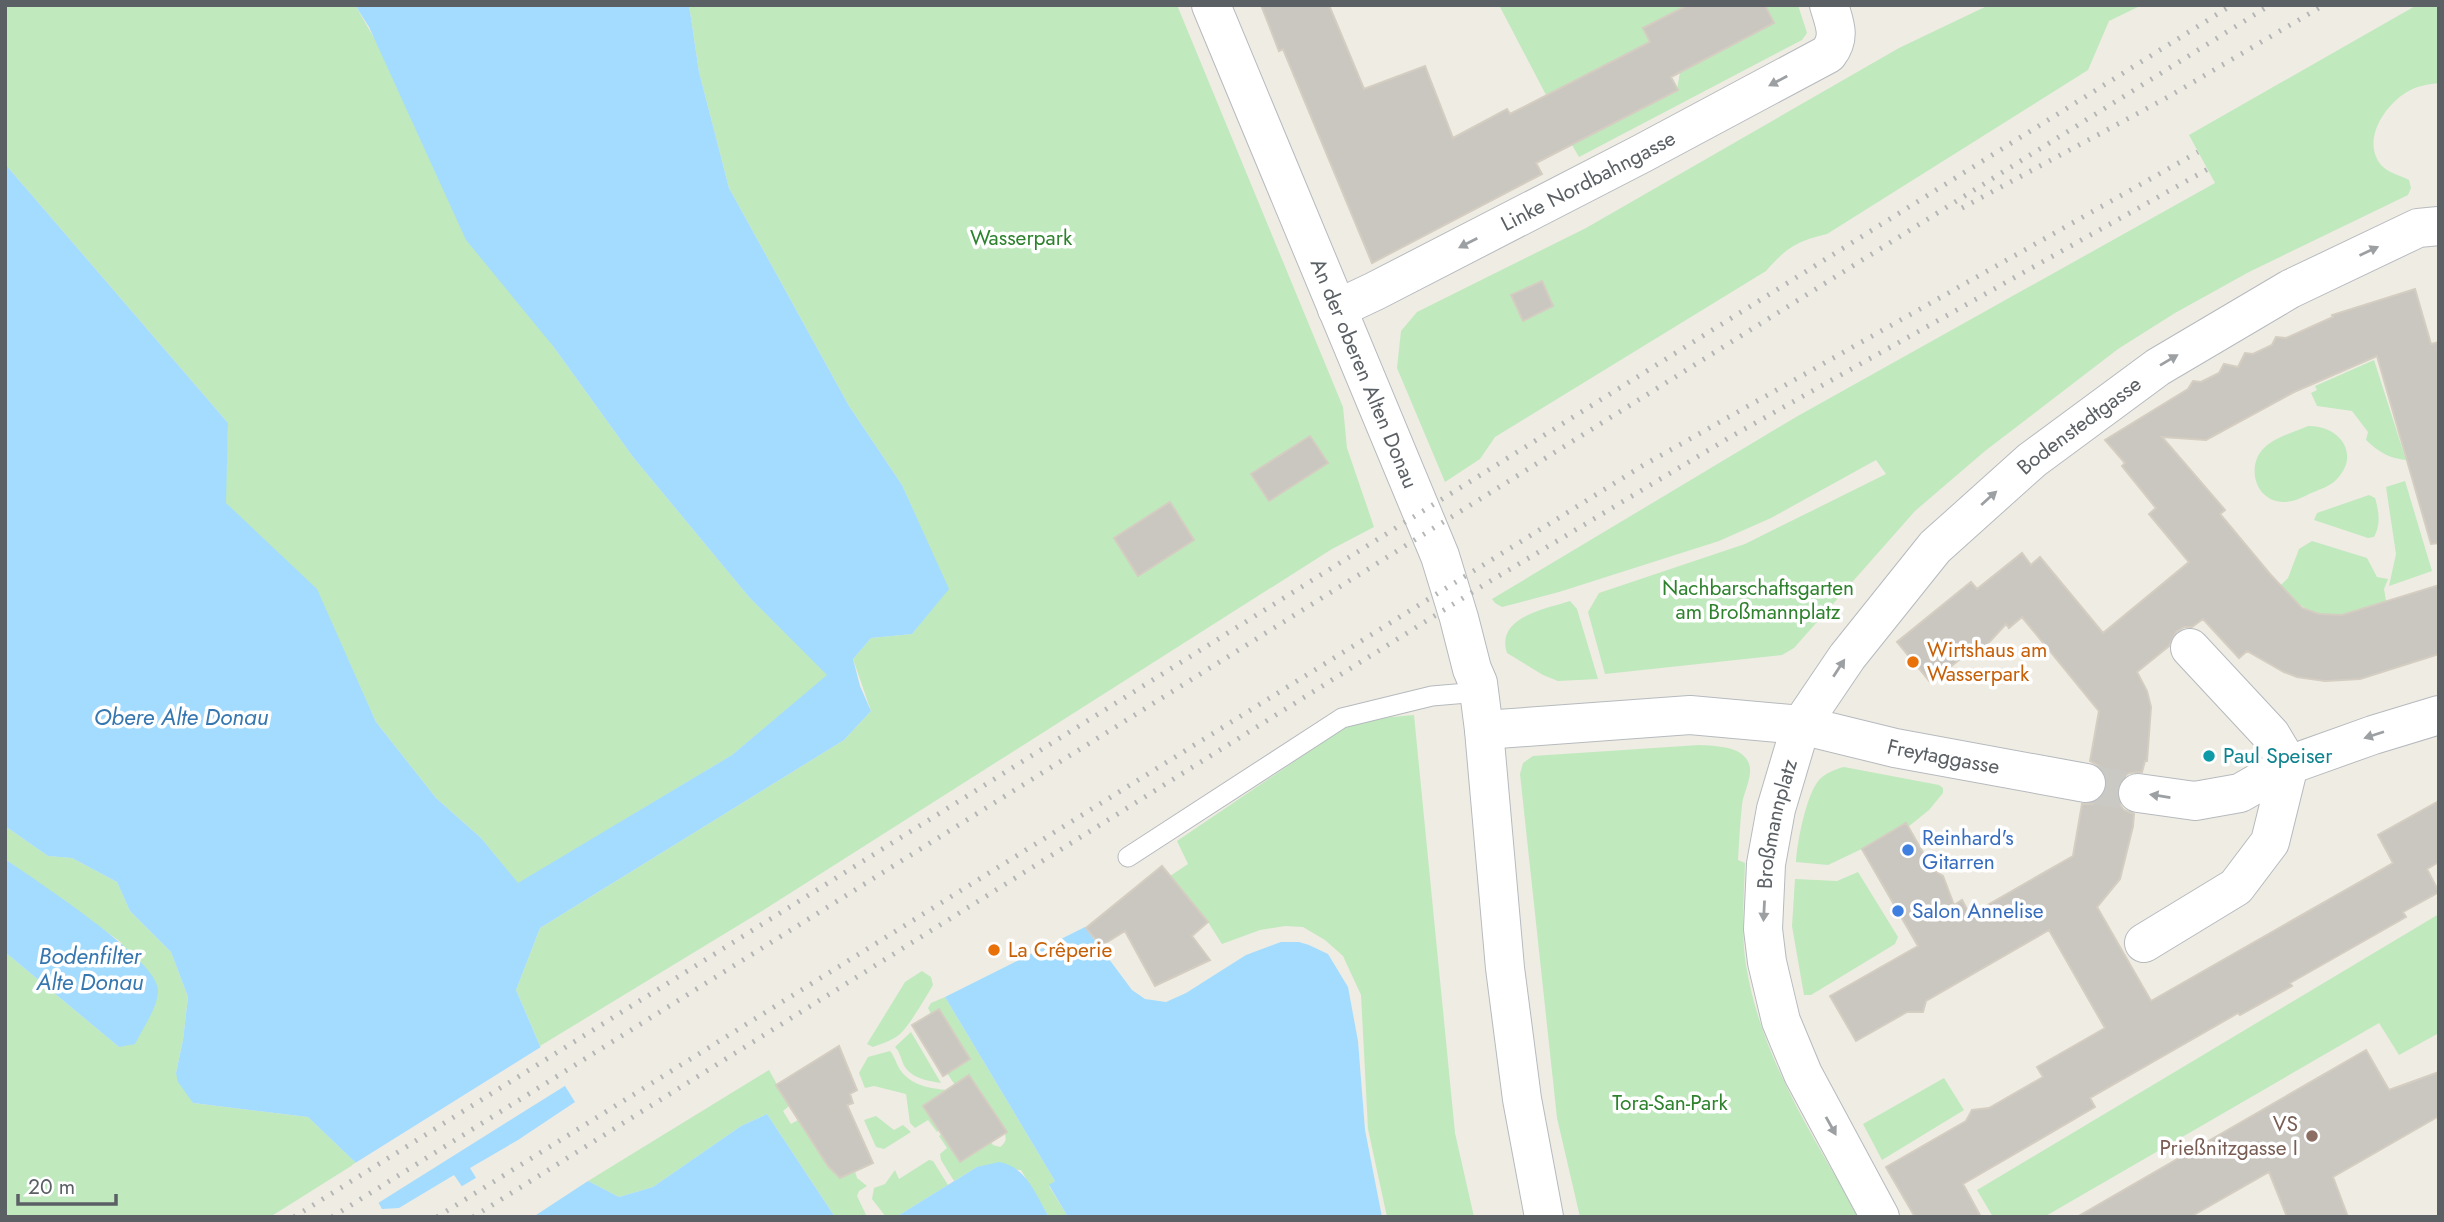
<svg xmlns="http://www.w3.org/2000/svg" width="2444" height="1222" viewBox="0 0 2444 1222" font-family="Jost,sans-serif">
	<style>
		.green { fill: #c0e9be }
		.water { fill: #a3dcff }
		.pier { fill: #efece3 }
		.building { fill: #cac6c0; stroke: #d4cdc1; stroke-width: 2 }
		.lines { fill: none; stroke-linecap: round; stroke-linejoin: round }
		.minor-tunnel { stroke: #cac9c4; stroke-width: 38; stroke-dasharray: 38 19; stroke-linecap: butt }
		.service-casing { stroke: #b6babe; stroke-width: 21 }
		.minor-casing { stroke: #b6babe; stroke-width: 40 }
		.tertiary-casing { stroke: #b6babe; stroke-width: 40 }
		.service { stroke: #fff; stroke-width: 19 }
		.minor { stroke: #fff; stroke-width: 38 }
		.tertiary { stroke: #fff; stroke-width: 38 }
		.rail { stroke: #b5b6b6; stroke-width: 5; stroke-dasharray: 2 9; stroke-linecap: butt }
		.oneway { fill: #9da0a3 }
		.food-dot { fill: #e8710a; stroke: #fff; stroke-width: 2.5 }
		.culture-dot { fill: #0f9aa8; stroke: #fff; stroke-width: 2.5 }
		.shop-dot { fill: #3f7fe0; stroke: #fff; stroke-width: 2.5 }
		.education-dot { fill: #8d6e63; stroke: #fff; stroke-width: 2.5 }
		.labels { text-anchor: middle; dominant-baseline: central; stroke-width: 7; stroke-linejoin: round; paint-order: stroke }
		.street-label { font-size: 21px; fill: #5b6065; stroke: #fff }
		.park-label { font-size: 21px; fill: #2e822d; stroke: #fff }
		.food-label { font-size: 21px; fill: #c56008; stroke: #fff; text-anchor: start }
		.culture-label { font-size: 21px; fill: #0d838f; stroke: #fff; text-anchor: start }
		.shop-label { font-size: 21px; fill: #366cbe; stroke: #fff; text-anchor: start }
		.education-label { font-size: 21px; fill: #785e54; stroke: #fff; text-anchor: end }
		.water-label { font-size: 23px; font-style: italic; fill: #3677b0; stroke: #fff }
	</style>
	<rect width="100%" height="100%" fill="#efece3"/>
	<path class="green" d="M5 5H355L553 346 633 457 749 597 828 675 732 755 518 884 481 838 436 798 376 722 316 589 225 503 228 423 5 164Z
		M689 5H1177L1343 407 1347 448 1374 527 1332 549 762 911 540 1046 516 990 540 928 844 740 871 711 853 659 871 638 912 634 948 589 902 485 849 406 729 188 699 72Z
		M1499 5H1688L1650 42 1546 95Z
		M1765 5H1798L1807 33 1802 40 1579 157 1572 145 1677 90 1680 72 1774 23Z
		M1989 5H2142L2109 21 2088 70 1827 234C1797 241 1786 248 1766 271L1495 437 1480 459 1445 482 1397 368 1401 331 1417 312 1586 228 1899 48Z
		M2417 5H2439V83C2429 84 2416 86 2407 92 2385 105 2361 140 2381 165 2388 173 2400 175 2409 180L2411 188 2408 195 2249 272 2175 313 2118 349 1985 451 1915 511 1794 648 1782 655 1605 674 1588 612 1599 593 1745 544 1886 474 1876 460 1771 518 1719 541 1559 592 1502 607 1495 603 1492 599 1796 417 2215 183 2189 135Z
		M2374 360 2406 460C2388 458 2379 452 2366 440L2368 432 2352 411 2317 406 2311 393 2317 390 2315 386Z
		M2308 426C2339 425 2361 454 2337 479 2331 486 2318 490 2309 494 2301 498 2293 502 2284 502 2255 502 2245 465 2265 447 2275 437 2295 432 2308 426Z
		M2405 481 2432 571 2389 586 2396 554 2386 487Z
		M2369 495 2375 498C2379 511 2381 525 2374 537L2368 538 2314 520 2317 513Z
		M2312 541 2367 558 2377 577 2388 579 2384 589 2386 601C2338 617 2317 628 2280 586L2288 578 2299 549Z
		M1570 601 1577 609 1598 679 1558 681 1543 675 1507 653C1495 617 1546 609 1570 601Z
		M1414 715 1455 1133 1474 1217H1387L1368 1129 1361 995 1343 956 1325 940 1303 927 1285 926 1260 930 1222 944 1208 922 1170 876 1188 864 1177 841 1345 727 1381 718Z
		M1699 745C1717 746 1752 746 1750 773 1749 784 1743 795 1742 805 1740 824 1739 842 1738 860L1745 863C1744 897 1741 932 1746 965 1761 1058 1813 1136 1859 1217H1580L1557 1118 1520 774 1523 763 1533 756Z
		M1844 767 1939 785 1943 788V793L1929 810 1908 827 1828 865 1796 862C1797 843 1806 795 1819 780 1826 773 1835 769 1844 767Z
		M5 826 48 856 72 858 117 882 130 911 171 952 188 997 183 1040 176 1073 193 1103 308 1117 356 1163 270 1217H5V952L119 1047 122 943 5 859Z
		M1858 872 1898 937 1895 944 1811 995H1804L1792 926 1795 879 1837 881Z
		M2439 914V1033L2399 1055 2379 1023 2044 1217H1993L1977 1190Z
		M922 971 931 977 933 985C926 997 909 1026 900 1034 893 1040 881 1044 873 1047L867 1044 905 982Z
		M945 997 1055 1181 1049 1186 1068 1217H1049L1021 1170 977 1167 954 1181 941 1160 940 1154 947 1148 939 1136 942 1134 961 1162 991 1142 993 1145 1000 1147C1010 1139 1003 1137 1006 1131L970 1076 955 1085 947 1073 970 1059 939 1009 931 1014 928 1008 931 1003Z
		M911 1032 941 1083C929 1081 913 1079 905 1067 901 1061 901 1053 895 1047Z
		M890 1051C895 1057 896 1064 901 1071 911 1085 931 1089 948 1090L923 1106 939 1130 937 1132 928 1120 915 1128 910 1123 906 1094 874 1086 865 1088 859 1073 868 1057Z
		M769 1070 789 1106 783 1111 791 1124 798 1120 819 1153 824 1150 826 1165 840 1178 855 1171 857 1178 867 1186 859 1191 857 1196 867 1217H835L767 1114 741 1126 653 1187 619 1197 588 1181Z
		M1944 1078 1964 1110 1882 1160 1863 1124Z
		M876 1116 894 1130 903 1125 911 1132 884 1149 876 1147 864 1120Z
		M929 1160 933 1161 948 1185 896 1217H886L872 1199 874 1188 885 1184 895 1170 899 1179Z"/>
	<path class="water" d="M355 5H689L699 72 729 188 849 406 902 485 949 589 912 634 871 638 853 659 860 686 871 711 844 740 540 928 516 990 540 1046 575 1102 518 1140 470 1168 500 1217H483L454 1175 399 1208 382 1209 356 1163 308 1117 193 1103 178 1082 176 1073 183 1040 188 997 171 952 130 911 117 882 72 858 48 856 5 826V164L228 423 226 503 317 589 376 722 436 798 481 838 518 883 732 755 827 675 749 597 633 457 553 346 466 240 369 27Z
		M5 859C33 879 158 959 158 990 158 1007 143 1028 135 1044L119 1047 5 952Z
		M1085 927 1132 990 1145 999 1166 1002 1186 993 1246 955 1281 942H1299L1309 945 1328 954 1348 987 1358 1041 1365 1130 1382 1217H1068L1049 1185 1055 1181 945 997Z
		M767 1114 835 1217H533L588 1181 619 1197 653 1187 741 1126Z
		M999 1162C1027 1167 1035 1194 1049 1217H896L977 1167Z"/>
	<path class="pier" d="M544 1045 568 1084 375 1205 352 1165Z
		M479 1176 503 1215 502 1217H479L459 1188Z"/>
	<path class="building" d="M1261 5H1329L1364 89 1425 66 1453 138 1507 109 1510 114 1650 42 1643 28 1688 5H1765L1774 23 1671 77 1678 90 1536 163 1542 174 1372 263 1283 49 1279 51Z
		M1542 281 1553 306 1523 321 1511 295Z
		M2415 289 2431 344 2439 342V543L2431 544 2377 356 2294 392 2206 440 2162 437 2225 510 2220 514 2270 574 2302 608 2319 614 2342 615 2439 585V654L2360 679 2325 681 2297 677 2284 672 2247 651 2239 658 2203 619 2192 627H2184L2176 632 2169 646 2137 672 2147 691 2151 707 2147 761H2145L2142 772 2129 773 2121 779 2117 789 2118 802 2124 810 2134 814 2133 826 2120 879 2097 907 2151 1001 2393 863 2378 835 2439 801V862L2427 869 2439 892 2403 912 2406 917 2290 983 2292 986 2240 1015 2238 1013 2090 1098 2095 1107 1963 1184 1981 1217H1915L1886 1167 1966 1121 1972 1110 1989 1108 2043 1077 2037 1067 2105 1028 2049 930 1926 1001 1923 1012H1907L1856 1041 1830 996 1918 946 1862 849 1906 823 1933 870 1943 876 1954 905 1962 900 1970 915 2073 856 2082 804H2093L2102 798 2108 786 2106 775 2101 767 2090 761 2099 711 2022 617 2009 628 2006 624 1983 649H1972L1931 683 1897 642 1971 582 1977 589 2022 553 2031 565 2040 557 2103 633 2189 562 2149 514 2156 508 2122 466 2125 463 2105 440 2188 389 2193 381 2201 382 2219 373 2224 364 2238 367 2245 353 2253 354 2272 345 2276 337 2286 338 2333 317 2332 315Z
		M1310 436 1328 463 1269 501 1251 474Z
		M1170 502 1194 540 1138 576 1114 538Z
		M1162 866 1208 922 1192 936 1210 960 1155 986 1125 931 1101 946 1086 928Z
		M939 1009 970 1059 943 1076 912 1025Z
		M839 1046 857 1090 850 1094 853 1103 847 1105 873 1163 840 1178 828 1166 776 1085Z
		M2366 1050 2389 1090 2439 1072V1116L2333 1177 2348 1217H2287L2269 1172 2190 1217H2077Z
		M969 1075 1007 1132 960 1162 923 1106Z"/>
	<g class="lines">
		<path class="minor-tunnel" d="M2086 783 2138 793"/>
		<g class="service-casing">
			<path id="service" d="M1128 857 1342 718 1432 696 1479 692"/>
		</g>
		<g class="minor-casing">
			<g id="minor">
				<path id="s1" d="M1337 309 1375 291 1641 154 1828 54C1841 37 1835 25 1829 5"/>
				<path id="s2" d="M1484 730 1690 715 1801 725 1895 748 2086 783"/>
				<path d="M2138 793 2195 801 2240 793 2289 765 2373 735 2439 715"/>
				<path d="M2144 943 2236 887 2270 842 2289 765 2271 735 2190 648"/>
				<path id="s3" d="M1880 1217 1803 1074 1781 1021 1767 962 1763 929 1766 864 1776 809 1801 725 1847 657 1935 547 2032 460 2158 367 2290 289 2418 228 2439 226"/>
			</g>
		</g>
		<g class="tertiary-casing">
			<g id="tertiary">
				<path id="s4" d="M1211 5 1440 556 1459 618 1472 669 1478 683 1484 730 1505 968 1522 1099 1544 1217"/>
			</g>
		</g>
		<use href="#service" class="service"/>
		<use href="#minor" class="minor"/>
		<use href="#tertiary" class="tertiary"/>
		<path class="rail" d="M1962 208 2168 97 2324 5
			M294 1217 2232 5
			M332 1217 2270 5
			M437 1217 1642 466 2198 152
			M473 1217 1487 583 1732 436 2208 169"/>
	</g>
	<defs><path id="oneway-solid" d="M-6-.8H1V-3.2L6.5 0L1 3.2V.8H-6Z" transform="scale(1.75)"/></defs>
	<g class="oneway">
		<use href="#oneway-solid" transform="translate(1778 81) rotate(152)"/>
		<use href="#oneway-solid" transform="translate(1468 243) rotate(153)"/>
		<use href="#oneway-solid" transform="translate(2369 251) rotate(-25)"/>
		<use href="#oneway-solid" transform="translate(2169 360) rotate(-31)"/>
		<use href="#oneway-solid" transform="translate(1989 498) rotate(-42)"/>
		<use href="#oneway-solid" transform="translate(1839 668) rotate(-57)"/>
		<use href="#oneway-solid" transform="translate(2374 735) rotate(162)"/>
		<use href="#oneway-solid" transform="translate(2160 796) rotate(-171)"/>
		<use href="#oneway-solid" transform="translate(1764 911) rotate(93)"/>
		<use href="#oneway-solid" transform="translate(1831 1126) rotate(61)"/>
	</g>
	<g class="food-dot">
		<circle cx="1913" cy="662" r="7"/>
		<circle cx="994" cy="950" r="7"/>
	</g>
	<circle class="culture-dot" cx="2209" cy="756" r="7"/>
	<g class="shop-dot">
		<circle cx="1908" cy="850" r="7"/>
		<circle cx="1898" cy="911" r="7"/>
	</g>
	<circle class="education-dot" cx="2312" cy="1136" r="7"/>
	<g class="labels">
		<g class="street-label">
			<text stroke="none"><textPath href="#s1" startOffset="282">Linke Nordbahngasse</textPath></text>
			<text stroke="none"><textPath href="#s4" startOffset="399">An der oberen Alten Donau</textPath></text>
			<text stroke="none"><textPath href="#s3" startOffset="934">Bodenstedtgasse</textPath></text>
			<text stroke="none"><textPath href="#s2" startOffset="464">Freytaggasse</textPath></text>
			<text stroke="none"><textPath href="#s3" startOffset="420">Broßmannplatz</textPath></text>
		</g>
		<g class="park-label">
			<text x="1021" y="238">Wasserpark</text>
			<text x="1758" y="588">Nachbarschaftsgarten<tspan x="1758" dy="24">am Broßmannplatz</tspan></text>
			<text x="1670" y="1103">Tora-San-Park</text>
		</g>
		<g class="food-label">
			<text x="1927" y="650">Wirtshaus am<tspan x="1927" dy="24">Wasserpark</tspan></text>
			<text x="1008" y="950">La Crêperie</text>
		</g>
		<g class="culture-label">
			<text x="2223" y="756">Paul Speiser</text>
		</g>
		<g class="shop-label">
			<text x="1922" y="838">Reinhard's<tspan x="1922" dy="24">Gitarren</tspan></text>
			<text x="1912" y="911">Salon Annelise</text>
		</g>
		<g class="education-label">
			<text x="2298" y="1124">VS<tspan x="2298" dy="24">Prießnitzgasse I</tspan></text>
		</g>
		<g class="water-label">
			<text x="181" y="717">Obere Alte Donau</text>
			<text x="90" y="956">Bodenfilter<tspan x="90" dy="26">Alte Donau</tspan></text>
		</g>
	</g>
	<rect width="2444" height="1222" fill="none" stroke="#5b6065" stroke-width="14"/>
	<path d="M18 1194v10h98v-10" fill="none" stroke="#5b6065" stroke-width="3.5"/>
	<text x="28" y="1194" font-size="21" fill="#5b6065" stroke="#ffffff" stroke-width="5" paint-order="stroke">20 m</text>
</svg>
